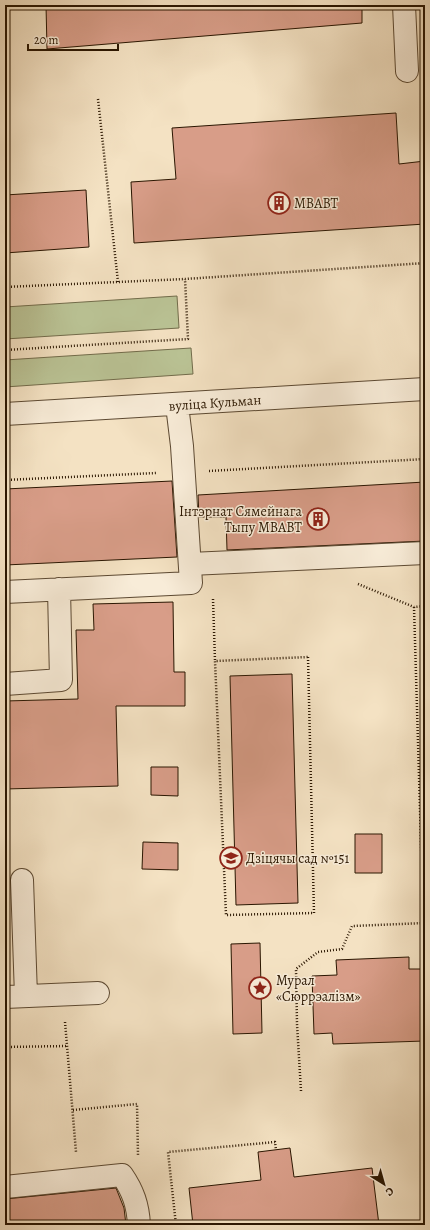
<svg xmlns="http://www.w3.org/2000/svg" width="430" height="1230" viewBox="0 0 430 1230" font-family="Alegreya,serif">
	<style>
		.green { fill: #bac395; stroke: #726c4b }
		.building { fill: #d89d88; stroke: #2a1601 }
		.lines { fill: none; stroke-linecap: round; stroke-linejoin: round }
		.minor-casing { stroke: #5c4932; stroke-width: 24 }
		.path { stroke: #2a1601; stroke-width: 2.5; stroke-dasharray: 1 2; stroke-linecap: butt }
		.minor { stroke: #f8ecd8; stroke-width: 22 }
		.labels { text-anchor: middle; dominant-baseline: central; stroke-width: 3; stroke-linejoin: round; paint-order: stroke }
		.poi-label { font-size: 14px; fill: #2a1601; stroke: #f8ecd8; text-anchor: start }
		.street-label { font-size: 14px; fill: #2a1601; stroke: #f8ecd8 }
	</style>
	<rect width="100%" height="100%" fill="#f4e2c3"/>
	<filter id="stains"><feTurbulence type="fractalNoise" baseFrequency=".005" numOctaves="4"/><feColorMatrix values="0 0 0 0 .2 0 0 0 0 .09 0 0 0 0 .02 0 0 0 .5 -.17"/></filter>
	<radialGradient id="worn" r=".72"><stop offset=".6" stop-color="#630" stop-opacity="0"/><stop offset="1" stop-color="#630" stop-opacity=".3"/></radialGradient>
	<path class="green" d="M177 296 179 328 5 339V307Z
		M191 348 193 374 5 387V360Z"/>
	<path class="building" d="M46 5H362V23L47 49Z
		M396 113 399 164 425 161V224L134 243 131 182 176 179 172 128Z
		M86 190 89 247 5 253V195Z
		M172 481 177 557 5 565V489Z
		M425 482V541L227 550 226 517H199L198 495Z
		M173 602 174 672H185V706H116L118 786 5 789V701L78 699 76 630H94L93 604Z
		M292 674 298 903 236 905 230 676Z
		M151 767H178V796L151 795Z
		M355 834H382V873H355Z
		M143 842 178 843V870L142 869Z
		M260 943 262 1033 233 1034 231 944Z
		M409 957V969H425V1041L333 1044 332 1033 314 1034 312 976 337 975 336 960Z
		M290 1148 294 1177 372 1168 379 1225H193L189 1188 261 1180 258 1152Z
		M116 1188 124 1208 126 1225H5V1199Z"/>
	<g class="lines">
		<g class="minor-casing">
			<path id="minor" d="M404 5 407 71
				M5 414 425 389
				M190 564 425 553
				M5 592 191 583 182 446 177 405
				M5 684 61 680 59 589
				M22 880 26 996
				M5 997 98 993
				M5 1187 122 1175C133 1191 138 1205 139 1225"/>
		</g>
		<path class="path" d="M98 99 118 282
			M5 287 185 279 425 263
			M5 350 188 339 185 279
			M209 471 425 459
			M5 480 156 473
			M358 584 414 607 425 606
			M213 599 215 661
			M414 607 423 911
			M308 657 314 913 226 915 215 661Z
			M65 1022 76 1152
			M5 1047 67 1046
			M301 1091 297 1024 296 969 318 952 342 949 352 926 425 923
			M73 1110 137 1104 138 1155
			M176 1225 168 1152 275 1142 276 1150"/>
		<use href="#minor" class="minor"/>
	</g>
	<defs>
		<g id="building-ring" transform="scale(1.15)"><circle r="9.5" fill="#f8ecd8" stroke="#8f2418" stroke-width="1.5"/><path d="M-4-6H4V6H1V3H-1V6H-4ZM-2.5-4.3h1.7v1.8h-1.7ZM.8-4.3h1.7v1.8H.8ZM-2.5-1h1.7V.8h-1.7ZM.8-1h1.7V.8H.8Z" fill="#8f2418"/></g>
		<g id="school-ring" transform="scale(1.15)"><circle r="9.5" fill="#f8ecd8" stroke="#8f2418" stroke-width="1.5"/><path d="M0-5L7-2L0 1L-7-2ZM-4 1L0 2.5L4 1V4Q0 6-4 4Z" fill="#8f2418"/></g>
		<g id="sight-ring" transform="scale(1.15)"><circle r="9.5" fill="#f8ecd8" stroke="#8f2418" stroke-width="1.5"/><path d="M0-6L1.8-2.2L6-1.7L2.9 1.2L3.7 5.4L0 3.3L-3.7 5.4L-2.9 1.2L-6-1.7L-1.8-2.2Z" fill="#8f2418"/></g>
	</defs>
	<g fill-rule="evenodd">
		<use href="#building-ring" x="279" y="203"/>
		<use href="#building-ring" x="318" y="519"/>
		<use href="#school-ring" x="231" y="858"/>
		<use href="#sight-ring" x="260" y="988"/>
	</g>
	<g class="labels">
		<g class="poi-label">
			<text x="294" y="203">МВАВТ</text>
			<text x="302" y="511" text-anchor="end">Інтэрнат Сямейнага<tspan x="302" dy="16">Тыпу МВАВТ</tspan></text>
			<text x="246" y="858">Дзіцячы сад №151</text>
			<text x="276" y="980">Мурал<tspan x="276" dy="16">«Сюррэалізм»</tspan></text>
		</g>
		<g class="street-label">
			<text transform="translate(215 403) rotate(-4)">вуліца Кульман</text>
		</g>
	</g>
	<rect width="430" height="1230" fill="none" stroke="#f4e2c3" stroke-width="20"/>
	<rect x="6" y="6" width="418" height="1218" fill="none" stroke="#2a1601" stroke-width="2"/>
	<rect x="10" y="10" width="410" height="1210" fill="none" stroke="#2a1601"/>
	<g transform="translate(384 1184) rotate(143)" stroke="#f8ecd8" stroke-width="3" paint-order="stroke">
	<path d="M0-3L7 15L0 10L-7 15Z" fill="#2a1601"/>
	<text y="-6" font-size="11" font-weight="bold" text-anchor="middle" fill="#2a1601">С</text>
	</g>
	<path d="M28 44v6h90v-6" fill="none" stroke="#2a1601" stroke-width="2"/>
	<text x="34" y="44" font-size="12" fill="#2a1601" stroke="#f8ecd8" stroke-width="3" paint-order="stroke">20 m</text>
	<rect width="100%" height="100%" filter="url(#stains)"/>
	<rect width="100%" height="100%" fill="url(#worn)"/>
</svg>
